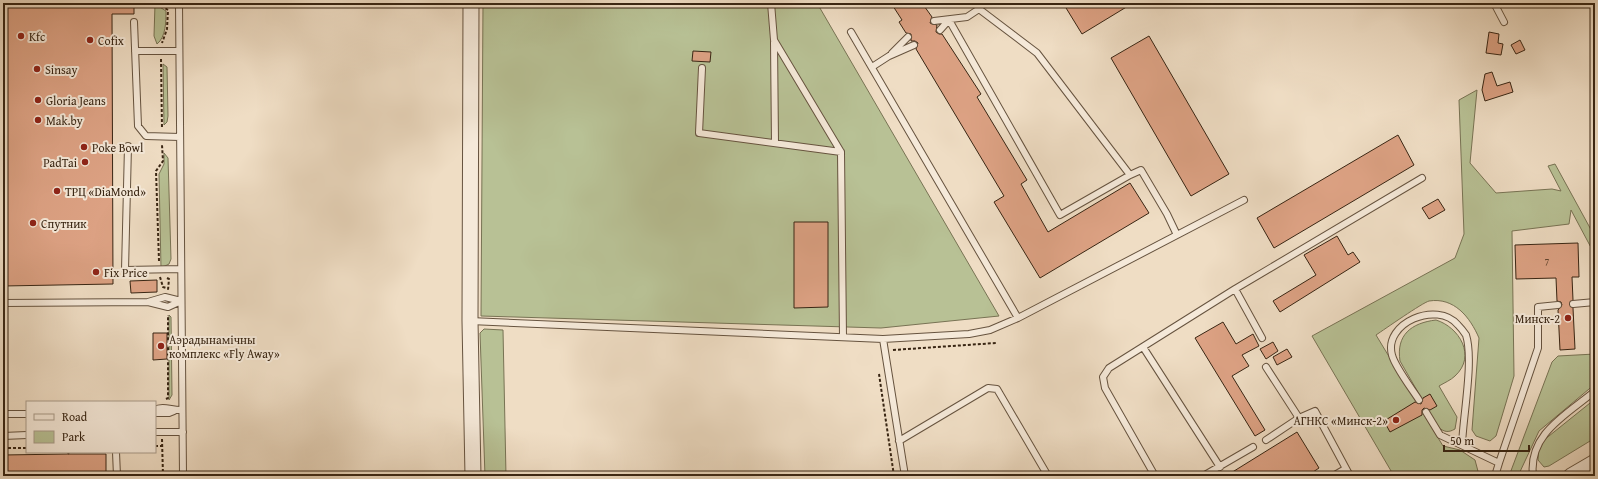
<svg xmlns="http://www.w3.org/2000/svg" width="1598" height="479" viewBox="0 0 1598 479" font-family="'Gentium Book Plus',serif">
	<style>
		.green { fill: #b8c195; stroke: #787354 }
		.building { fill: #dda284; stroke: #382513 }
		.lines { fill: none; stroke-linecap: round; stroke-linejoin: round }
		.service-casing { stroke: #66533f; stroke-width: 8 }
		.tertiary-casing { stroke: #66533f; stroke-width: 17 }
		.path { stroke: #382513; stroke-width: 2; stroke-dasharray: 3 2; stroke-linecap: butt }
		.service { stroke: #f5e9d9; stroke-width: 6 }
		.tertiary { stroke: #f5e9d9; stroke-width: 15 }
		.poi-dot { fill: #8f2418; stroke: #f5e9d9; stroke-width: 1.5 }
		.labels { text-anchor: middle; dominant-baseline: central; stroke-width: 4; stroke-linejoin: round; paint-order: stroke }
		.number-label { font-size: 10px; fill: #61442f }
		.poi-label { font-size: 12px; fill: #382513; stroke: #f5e9d9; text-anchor: start }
	</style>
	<rect width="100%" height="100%" fill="#efddc4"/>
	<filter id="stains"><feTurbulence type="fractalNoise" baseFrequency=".005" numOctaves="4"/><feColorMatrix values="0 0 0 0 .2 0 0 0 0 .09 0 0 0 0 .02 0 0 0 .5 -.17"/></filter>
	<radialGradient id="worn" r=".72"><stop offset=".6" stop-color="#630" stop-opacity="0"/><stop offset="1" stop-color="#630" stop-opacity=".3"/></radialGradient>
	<path class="green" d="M483 3H817L999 316 881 328 481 316Z
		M155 4 166 11C166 21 166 37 157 44L154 36Z
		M163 64 167 67 168 116 167 122 164 125Z
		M1477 90 1470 163 1496 193 1552 189 1561 191 1548 166 1555 164 1595 237V255L1571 210 1569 224 1512 231 1514 376 1496 436 1490 441 1476 436 1472 430 1479 338C1470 317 1454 297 1429 301 1422 303 1385 329 1376 335L1443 446 1460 450 1475 460 1479 475 1394 476 1312 336 1455 258 1464 234 1459 100Z
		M164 153 168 158 171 259 169 264 161 268 159 174 164 164Z
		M169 315 171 317 172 395 169 400Z
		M1436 320C1459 327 1477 356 1455 376 1451 380 1444 383 1439 386L1457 417 1455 429C1448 433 1444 432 1438 427L1400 361C1396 335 1411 323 1436 320Z
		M484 329 503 330 506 476H485L480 333Z
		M1595 354V384L1539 431 1518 476H1509L1552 362 1558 356Z
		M1595 399V438L1549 466 1544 467 1538 460 1539 446 1544 440Z"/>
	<path class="building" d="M3 3H134V14H112L113 284 3 286Z
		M891 3H922L932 17 930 23 937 25 936 32 939 34H942L981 94 977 97 1027 180 1021 184 1048 232 1130 183 1149 213 1040 278 994 202 1004 196 916 49 918 43 915 41H911V34L906 33 899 22 902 20Z
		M1063 3H1133L1082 34Z
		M1489 32 1499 34 1498 43 1503 44 1501 55 1486 53Z
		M1149 36 1229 174 1191 196 1111 58Z
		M1520 40 1525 50 1516 54 1511 45Z
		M693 51 711 52 710 62 692 61Z
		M1492 72 1497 86 1510 82 1513 92 1485 101 1482 90 1485 74Z
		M1398 135 1414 165 1274 248 1257 218Z
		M1438 199 1445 210 1429 219 1422 208Z
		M794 222H828V307L794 308Z
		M1337 236 1348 255 1353 252 1360 262 1280 312 1273 301 1316 275 1304 255Z
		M1578 243 1579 277H1572L1573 300 1569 304 1573 308 1575 349 1560 350 1558 310 1562 305 1561 302 1557 301 1556 278 1516 279 1515 245Z
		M157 280V292L131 293 130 281Z
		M1223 322 1236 344 1253 334 1259 346 1242 355 1249 366 1232 376 1265 430 1255 436 1195 338Z
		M153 333H167V359L153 360Z
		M1273 342 1278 351 1266 359 1260 349Z
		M1287 349 1292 357 1277 365 1273 357Z
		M1430 394 1437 406 1430 410 1424 408 1422 410V415L1390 432 1384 421 1415 402 1421 404 1423 398Z
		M1297 432 1319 468 1307 476H1226Z
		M68 454H106V476H3V455Z"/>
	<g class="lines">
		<g class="service-casing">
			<path id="service" d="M179 3 183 476
				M771 3 774 40 841 152 843 337
				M1494 3 1504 22
				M949 20 1060 215 1130 175
				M934 21 967 17 979 9 1037 53 1130 175 1141 170 1167 214 1177 235
				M134 22 138 126 146 136 180 137
				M940 30 949 20
				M851 32 1018 318
				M774 42 775 143
				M135 51H179
				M892 53 908 37
				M872 67 889 56 914 45
				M702 68 699 133 841 152
				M128 146 125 270 181 269
				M148 302 165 297 181 301
				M3 303 148 302 168 307 181 301
				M1573 304 1595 302
				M470 321 883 339 969 334 990 330 1018 318 1244 200
				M1262 338 1235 289 1422 178
				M883 339 905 476
				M1143 347 1220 467
				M1266 367 1299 418 1315 411 1350 476
				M1419 400C1412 389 1395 367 1392 355 1383 323 1437 300 1458 325 1461 328 1464 332 1466 335 1474 360 1463 416 1462 445
				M155 410C163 405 173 411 182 410
				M1426 412 1440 435 1499 463 1495 476
				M155 413H169L174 411
				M3 414H27
				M155 432H183
				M3 436 27 435
				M1266 440 1299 418
				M899 441 988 388 997 389 1048 476
				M116 452 117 476
				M1499 463 1538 348V307L1558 305
				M1155 476 1105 388 1103 377 1109 368 1235 289
				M1203 476 1253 447
				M1333 476 1345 469
				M1533 476C1528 434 1566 415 1595 391"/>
		</g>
		<g class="tertiary-casing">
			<path id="tertiary" d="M471 3 470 321 473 476
				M1571 476 1595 462"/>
		</g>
		<path class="path" d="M157 3 168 10 167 29 162 43
			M161 59 162 129
			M159 261 156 171 163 161 162 145
			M160 277 163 287 166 288
			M167 278 169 279 168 290
			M893 350 996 343
			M879 374 894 476
			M166 399 168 398V315
			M162 439 163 476
			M155 446H162
			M3 448H27
			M68 454 69 452"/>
		<use href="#service" class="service"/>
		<use href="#tertiary" class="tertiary"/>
	</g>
	<g class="poi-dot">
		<circle cx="21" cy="36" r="4"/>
		<circle cx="90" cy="40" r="4"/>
		<circle cx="37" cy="69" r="4"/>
		<circle cx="38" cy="100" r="4"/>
		<circle cx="38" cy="120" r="4"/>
		<circle cx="84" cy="147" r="4"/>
		<circle cx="85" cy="162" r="4"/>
		<circle cx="57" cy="191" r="4"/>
		<circle cx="33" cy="223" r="4"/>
		<circle cx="96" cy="272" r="4"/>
		<circle cx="1568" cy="318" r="4"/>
		<circle cx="161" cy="346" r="4"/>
		<circle cx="1396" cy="420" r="4"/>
	</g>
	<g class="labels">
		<g class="number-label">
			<text x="1547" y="261">7</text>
		</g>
		<g class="poi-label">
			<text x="29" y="36">Kfc</text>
			<text x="98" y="40">Cofix</text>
			<text x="45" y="69">Sinsay</text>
			<text x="46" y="100">Gloria Jeans</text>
			<text x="46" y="120">Mak.by</text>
			<text x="92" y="147">Poke Bowl</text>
			<text x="77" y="162" text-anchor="end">PadTai</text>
			<text x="65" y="191">ТРЦ «DiaMond»</text>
			<text x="41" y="223">Спутник</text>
			<text x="104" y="272">Fix Price</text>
			<text x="1560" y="318" text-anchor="end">Минск-2</text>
			<text x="169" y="339">Аэрадынамічны<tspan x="169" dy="14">комплекс «Fly Away»</tspan></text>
			<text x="1388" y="420" text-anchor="end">АГНКС «Минск-2»</text>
		</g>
	</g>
	<rect width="1598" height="479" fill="none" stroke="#efddc4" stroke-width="16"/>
	<rect x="4" y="4" width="1590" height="471" fill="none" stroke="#382513" stroke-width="2"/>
	<rect x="8" y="8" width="1582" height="463" fill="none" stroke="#382513"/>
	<rect x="26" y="401" width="130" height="52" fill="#f5e9d9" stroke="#a99b8a"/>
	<rect x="34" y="414" width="20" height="6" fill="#f5e9d9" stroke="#a99b8a"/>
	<text x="62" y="421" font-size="12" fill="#382513">Road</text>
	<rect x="34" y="431" width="20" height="12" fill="#b8c195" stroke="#a99b8a"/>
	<text x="62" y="441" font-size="12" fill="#382513">Park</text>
	<path d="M1444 445v6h85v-6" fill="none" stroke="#382513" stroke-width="2"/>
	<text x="1450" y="445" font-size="12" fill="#382513" stroke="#f5e9d9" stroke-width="3" paint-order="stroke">50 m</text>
	<rect width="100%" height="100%" filter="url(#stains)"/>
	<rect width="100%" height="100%" fill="url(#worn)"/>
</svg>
